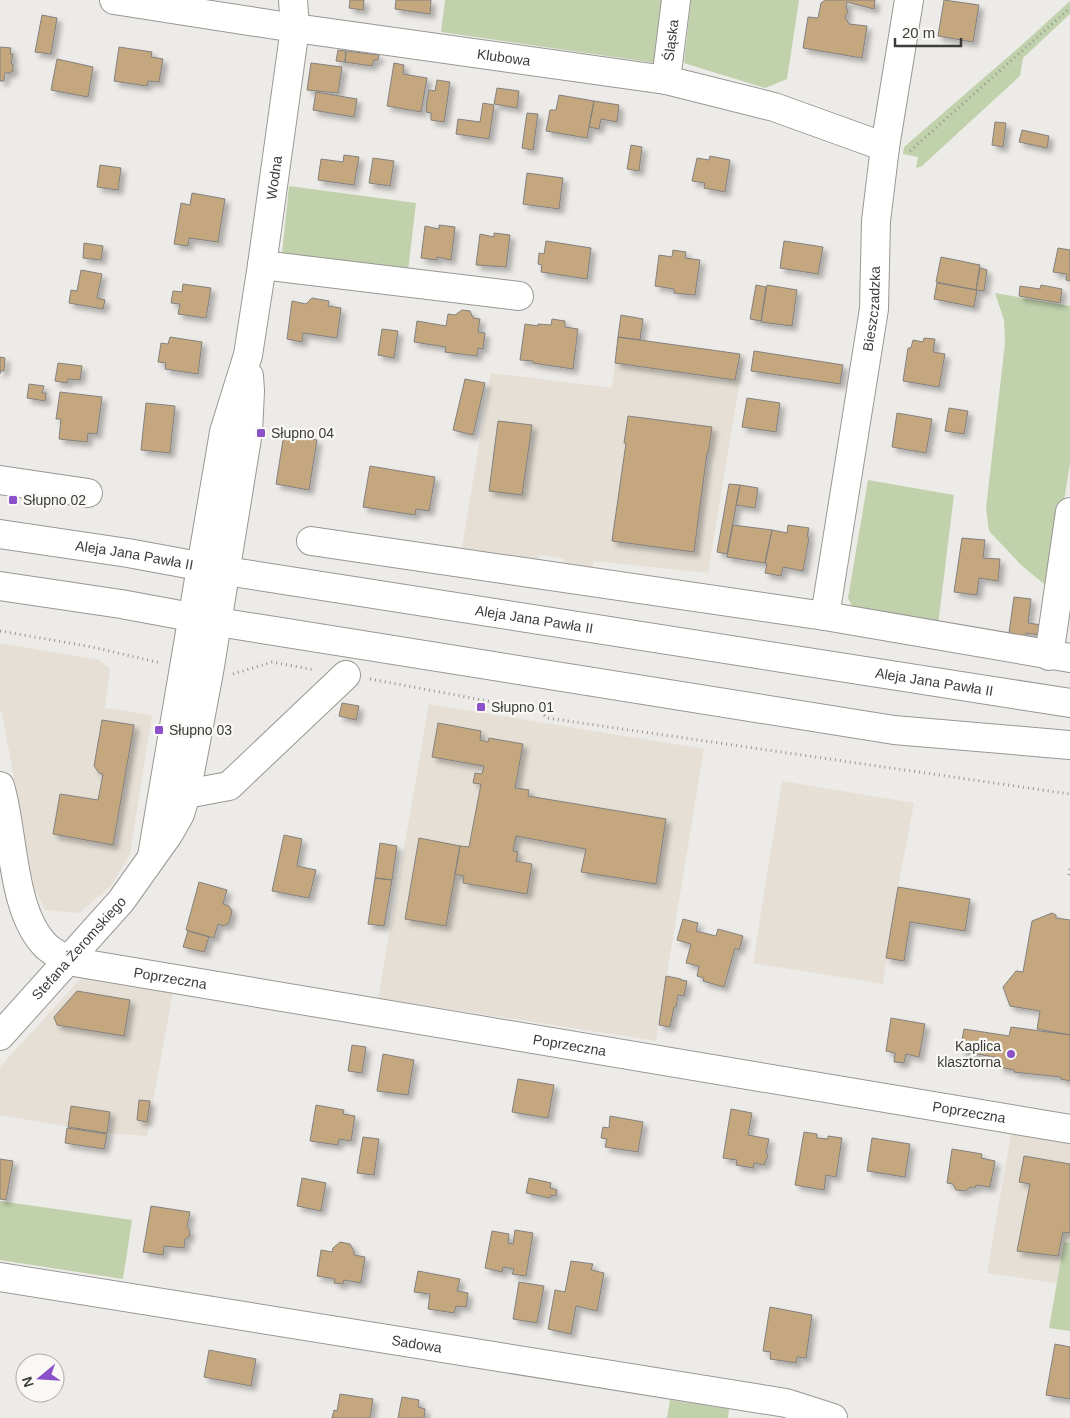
<svg xmlns="http://www.w3.org/2000/svg" width="1070" height="1418" viewBox="0 0 1070 1418" font-family="Helvetica,sans-serif">
	<style>
		.built { fill: #e5dfd5 }
		.green { fill: #c0d1ac }
		.building { fill: #c4a77f; stroke: #83817e; filter: url(#shadow) }
		.lines { fill: none; stroke-linecap: round; stroke-linejoin: round }
		.minor-casing { stroke: #999794; stroke-width: 30 }
		.major-casing { stroke: #999794; stroke-width: 30 }
		.path { stroke: #979693; stroke-width: 3; stroke-dasharray: 1 4; stroke-linecap: butt }
		.minor { stroke: #fff; stroke-width: 28 }
		.major { stroke: #fff; stroke-width: 28 }
		.poi-dot { fill: #8a51c8; stroke: #faf8f4; stroke-width: 2 }
		.labels { text-anchor: middle; dominant-baseline: central; stroke-width: 4.5; stroke-linejoin: round; paint-order: stroke }
		.street-label { font-size: 14px; fill: #3c3c3a; stroke: #faf8f4 }
		.poi-label { font-size: 14px; fill: #3c3c3a; stroke: #faf8f4; text-anchor: start }
	</style>
	<defs>
		<filter id="shadow"><feDropShadow dx="4.5" dy="4.5" stdDeviation="2.5" flood-color="#0004"/></filter>
	</defs>
	<rect width="100%" height="100%" fill="#edebe7"/>
	<path class="built" d="M618 337 744 355 708 573 593 561 592 570 566 565 564 559 540 555 532 565 450 555 452 546 462 547 491 373 612 388Z
		M0 643 99 660 110 669 105 708 152 715 130 854 112 885 79 913 45 910 33 886 2 712 0 710Z
		M429 704 704 749 656 1041 378 998Z
		M782 781 914 803 898 887 883 984 753 963Z
		M83 976 173 991 147 1136 107 1133 0 1115V1067Z
		M1011 1134 1070 1144V1243L1064 1242 1057 1283 987 1273Z"/>
	<path class="green" d="M445 0H663L656 63 441 32Z
		M691 0H799L787 79 765 88 684 63Z
		M1070 1V14L1023 58 1020 76 922 166 916 168 918 157 903 154 904 147 1024 43Z
		M289 186 416 203 408 271 282 254Z
		M995 293 1070 306V463L1050 589 1020 564 989 531 986 508 1005 343 1004 320Z
		M868 480 954 495 938 625 854 610 848 598Z
		M0 1201 132 1220 123 1279 0 1260Z
		M1064 1242 1070 1243V1331L1049 1328Z
		M670 1400 729 1409 728 1418H667Z"/>
	<path class="building" d="M350 0H364L363 10 349 8Z
		M396 0H431L430 14 395 9Z
		M825 0H875L874 9 847 2 846 8 848 11 845 17 849 24 867 26 862 58 803 48 808 17 818 18 821 3Z
		M944 0 979 5 973 42 938 36Z
		M42 15 57 18 51 54 35 52Z
		M0 47 11 48 10 54H13L11 63 13 65V71L9 73H5L4 81H0Z
		M119 47 152 52 151 57 163 59 159 82 148 81 147 86 114 81Z
		M338 50 346 51 345 62 336 61Z
		M346 51 379 55 378 60H374L372 66 345 62Z
		M57 59 93 67 88 97 51 90Z
		M311 63 342 67 338 93 307 90Z
		M394 63 404 65 403 74 427 78 421 112 387 106Z
		M437 80 450 82 444 122 431 120V113L426 112 427 107H426L429 90 435 91Z
		M497 88 519 91 517 108 494 104Z
		M316 92 357 99 354 117 313 110Z
		M559 95 594 101 587 138 546 131 550 110H556Z
		M594 101 619 105 617 122 601 119 599 129 589 127Z
		M483 103 494 105 489 139 456 134 458 119 480 122Z
		M527 113 538 114 533 150 522 148Z
		M995 122 1006 123 1003 147 992 145Z
		M1022 130 1049 136 1047 148 1019 142Z
		M631 145 642 147 639 171 627 169Z
		M344 155 359 157 354 185 318 180 321 159 343 162Z
		M710 156 730 160 725 192 704 188 705 183 692 181 697 158 709 160Z
		M373 158 394 161 390 186 369 183Z
		M100 165 121 168 118 190 97 187Z
		M527 173 563 178 559 209 523 204Z
		M192 193 225 199 218 242 189 238 188 246 174 244 181 203 190 205Z
		M439 225 455 227 451 260 437 257V260L421 258 425 226 439 229Z
		M494 233 510 235 506 267 476 265 480 234 494 237Z
		M546 241 591 248 587 279 541 272 542 265 538 264 539 253 544 254Z
		M784 241 823 247 818 274 780 268Z
		M84 243 103 246 101 260 83 258Z
		M1058 248 1070 250V281L1066 280 1067 274 1053 272Z
		M673 250 686 252 685 258 700 260 695 295 674 293V289L655 286 659 255 672 257Z
		M941 257 980 265 976 290 936 282Z
		M980 268 987 270 984 291 976 290Z
		M81 270 102 274 97 298 105 300 103 309 69 303 71 290 77 291Z
		M937 283 977 290 974 307 934 299Z
		M183 284 211 288 206 318 178 314 180 304 171 303 173 291 182 292Z
		M756 285 766 287 761 321 750 319Z
		M767 285 797 290 792 326 761 322Z
		M1041 285 1062 289 1060 303 1019 296 1020 286 1040 289Z
		M312 298 329 301 328 306 341 308 337 338 303 333 302 342 287 339 292 301 306 304Z
		M462 310 470 311 473 318 480 319 478 332 485 333 483 349 478 348 477 356 445 352 446 347 414 342 417 321 446 326 448 314 455 315Z
		M621 315 643 319 640 340 618 337Z
		M552 319 565 321V327L578 329 573 369 533 363V361L520 360 525 324 538 326V324L551 325Z
		M382 329 398 331 394 358 378 355Z
		M170 337 202 342 198 374 165 369 166 363 158 362 161 343 168 344Z
		M618 337 740 354 735 380 615 363Z
		M924 338 935 339 933 352 945 354 939 387 903 381 908 348H911L913 340 923 342Z
		M754 351 843 365 840 384 751 371Z
		M0 357 5 358 4 371H0V374Z
		M58 363 82 366 80 380 68 379 67 383 55 381Z
		M465 379 485 383 473 435 453 430Z
		M29 384 44 386 42 393H46L45 401 27 398Z
		M60 392 102 397 97 434 88 433 87 442 59 439 61 419H56Z
		M747 398 780 403 776 432 742 427Z
		M146 403 175 406 170 453 141 450Z
		M949 408 968 411 964 434 945 431Z
		M897 413 932 419 926 453 892 447Z
		M628 416 712 427 708 453H707L694 552 612 541 626 443H624Z
		M498 421 532 425 522 495 489 491Z
		M284 434 317 440 309 490 276 484Z
		M370 466 435 477 429 511 416 509 415 515 363 507Z
		M729 484 740 485 727 554 717 552Z
		M740 485 758 488 755 508 736 505Z
		M733 525 772 530 765 563 727 557Z
		M788 525 809 528 807 537 809 538 803 571 783 567 781 576 765 573 767 564 765 563 772 530 787 533Z
		M962 538 985 540 983 558 1000 559 998 581 979 578 977 595 954 592Z
		M1014 597 1031 599 1028 623 1042 625 1041 635 1026 633 1025 642 1008 640Z
		M342 703 359 706 356 720 339 716Z
		M102 720 134 725 113 845 53 834 60 794 98 800 103 774 99 773 94 766Z
		M438 723 481 731 480 740 488 742 489 738 523 744 515 788 529 790 528 796 666 819 656 884 581 872 586 849 516 836 513 851 518 852 516 861 532 864 527 894 463 883 464 876 455 874 460 846 469 847 481 784 473 783 475 773 482 774 484 766 432 757Z
		M284 835 302 839 297 866 316 870 309 898 272 891Z
		M419 838 460 846 446 926 405 919Z
		M380 843 397 846 392 880 375 878Z
		M375 878 392 880 384 926 368 924Z
		M199 882 227 890 223 904 229 906 232 911 229 923 224 926 218 924 214 938 186 930Z
		M898 887 970 899 965 931 910 922 904 961 886 958Z
		M1052 913 1056 915V918L1070 920V1035L1037 1029 1040 1011 1010 1006 1003 987 1016 971 1023 972 1032 921Z
		M683 919 698 923 696 931 716 936 718 929 743 936 739 950 735 948 724 987 703 981 704 978 697 976 699 966 686 963 691 944 677 940Z
		M188 931 209 937 204 952 183 947Z
		M666 976 681 979V980L687 981 684 996 678 995 676 1007H674L670 1027 659 1025Z
		M77 991 130 1000 124 1036 57 1025 54 1017Z
		M891 1018 925 1024 919 1057 906 1054 904 1063 894 1062 895 1053 886 1051Z
		M1011 1027 1070 1035V1081L1061 1079V1077L1014 1072V1070L999 1067 1000 1058 960 1051 964 1029 1009 1036Z
		M352 1045 366 1047 362 1073 348 1071Z
		M383 1054 414 1060 408 1095 377 1091Z
		M518 1079 554 1085 548 1118 512 1112Z
		M139 1100 150 1101 147 1122 137 1120Z
		M316 1105 344 1110 343 1114 355 1116 351 1141 339 1139 338 1145 310 1141Z
		M71 1106 110 1112 107 1133 68 1127Z
		M731 1109 752 1113 748 1135 769 1139 766 1152 768 1155 764 1165 754 1163 753 1168 736 1165 737 1160 723 1158Z
		M610 1116 643 1122 638 1152 605 1147 607 1139 601 1138 603 1127 609 1128Z
		M67 1128 107 1134 104 1149 65 1143Z
		M804 1132 817 1134V1138L828 1139V1136L842 1138 836 1177 826 1175 824 1190 795 1185Z
		M363 1137 379 1139 374 1175 357 1173Z
		M872 1138 910 1144 905 1177 867 1171Z
		M952 1149 982 1154 981 1158 995 1161 990 1187 976 1185 975 1188 971 1187 965 1191 956 1190 953 1184 947 1183Z
		M1024 1156 1070 1164V1233L1063 1232 1058 1256 1017 1251 1030 1184 1019 1182Z
		M0 1159 13 1161 6 1200 0 1199Z
		M302 1178 326 1183 321 1211 297 1206Z
		M529 1178 551 1183 550 1188 557 1190 556 1196 551 1195 550 1198 526 1193Z
		M151 1206 190 1212 187 1227 190 1231 189 1237 185 1239 184 1248 164 1246 163 1255 143 1252Z
		M515 1230 533 1233 526 1276 512 1274 514 1269 503 1267 502 1272 485 1268 492 1231 509 1234 508 1243 513 1244Z
		M340 1242 350 1244 354 1251V1255L365 1257 361 1283 344 1280 343 1284 334 1283 335 1279 317 1276 321 1250 332 1252 333 1248Z
		M571 1261 593 1264 591 1270 604 1273 597 1311 576 1306 571 1334 548 1329 555 1290 565 1292Z
		M418 1271 460 1279 457 1291 468 1293 466 1307 456 1306 454 1313 428 1309 430 1294 414 1292Z
		M519 1282 544 1286 537 1323 513 1319Z
		M770 1307 812 1315 806 1358 797 1357 796 1363 770 1359 771 1352 763 1351Z
		M1055 1344 1070 1347V1399L1046 1395Z
		M209 1350 256 1359 251 1386 204 1377Z
		M340 1394 373 1399 370 1418H332L334 1410 337 1411Z
		M402 1397 419 1400 418 1407 425 1409 424 1418H398Z"/>
	<g class="lines">
		<g class="minor-casing">
			<g id="minor">
				<path id="s1" d="M114 0 295 28 666 80 774 107 885 147"/>
				<path id="s2" d="M666 80 676 0"/>
				<path d="M262 265 519 296"/>
				<path d="M0 480 88 493"/>
				<path d="M311 541 825 616 1070 658"/>
				<path id="s3" d="M825 616 874 309 876 221 885 147 909 0"/>
				<path d="M1049 656 1070 512"/>
				<path id="s4" d="M0 786C14 832 11 912 46 946 52 952 61 956 68 961L1070 1129"/>
				<path d="M186 794 229 786 346 675"/>
				<path id="s5" d="M152 856 224 432 248 355 262 265 295 28 293 0"/>
				<path id="s6" d="M0 1036 121 901 168 835 180 814 186 794 209 672 248 432 250 391 249 376"/>
				<path id="s7" d="M0 1277 786 1403 833 1418"/>
			</g>
		</g>
		<g class="major-casing">
			<g id="major">
				<path id="s8" d="M0 534 128 553 226 571 1070 703"/>
				<path d="M0 586 121 604 218 622 894 730 1070 745"/>
			</g>
		</g>
		<path class="path" d="M910 151 1070 8
			M0 631 92 647 161 663
			M233 674 272 662 315 670
			M370 679 509 705 536 707 547 718 1070 794
			M1069 875 1070 869"/>
		<use href="#minor" class="minor"/>
		<use href="#major" class="major"/>
	</g>
	<g class="poi-dot">
		<rect x="256" y="428" width="10" height="10" rx="2.5"/>
		<rect x="8" y="495" width="10" height="10" rx="2.5"/>
		<rect x="476" y="702" width="10" height="10" rx="2.5"/>
		<rect x="154" y="725" width="10" height="10" rx="2.5"/>
		<circle cx="1011" cy="1054" r="5"/>
	</g>
	<g class="labels">
		<g class="street-label">
			<text stroke="none"><textPath href="#s2" startOffset="40">Śląska</textPath></text>
			<text stroke="none"><textPath href="#s1" startOffset="394">Klubowa</textPath></text>
			<text stroke="none"><textPath href="#s5" startOffset="690">Wodna</textPath></text>
			<text stroke="none"><textPath href="#s3" startOffset="311">Bieszczadzka</textPath></text>
			<text stroke="none"><textPath href="#s8" startOffset="136">Aleja Jana Pawła II</textPath></text>
			<text stroke="none"><textPath href="#s8" startOffset="541">Aleja Jana Pawła II</textPath></text>
			<text stroke="none"><textPath href="#s8" startOffset="946">Aleja Jana Pawła II</textPath></text>
			<text stroke="none"><textPath href="#s6" startOffset="118">Stefana Żeromskiego</textPath></text>
			<text stroke="none"><textPath href="#s4" startOffset="299">Poprzeczna</textPath></text>
			<text stroke="none"><textPath href="#s4" startOffset="704">Poprzeczna</textPath></text>
			<text stroke="none"><textPath href="#s4" startOffset="1109">Poprzeczna</textPath></text>
			<text stroke="none"><textPath href="#s7" startOffset="422">Sadowa</textPath></text>
		</g>
		<g class="poi-label">
			<text x="271" y="433">Słupno 04</text>
			<text x="23" y="500">Słupno 02</text>
			<text x="491" y="707">Słupno 01</text>
			<text x="169" y="730">Słupno 03</text>
			<text x="1001" y="1046" text-anchor="end">Kaplica<tspan x="1001" dy="16">klasztorna</tspan></text>
		</g>
	</g>
	<g transform="translate(40 1378) rotate(252)"><circle r="24" fill="#faf8f4" stroke="#aeadaa"/>
	<path d="M0-4L9 19L0 12L-9 19Z" fill="#8a51c8"/>
	<text y="-8" font-size="14" font-weight="bold" text-anchor="middle" fill="#3c3c3a">N</text>
	</g>
	<path d="M895 38v8h66v-8" fill="none" stroke="#3c3c3a" stroke-width="2.5"/>
	<text x="902" y="38" font-size="15" fill="#3c3c3a" stroke="#faf8f4" stroke-width="4" paint-order="stroke">20 m</text>
</svg>
